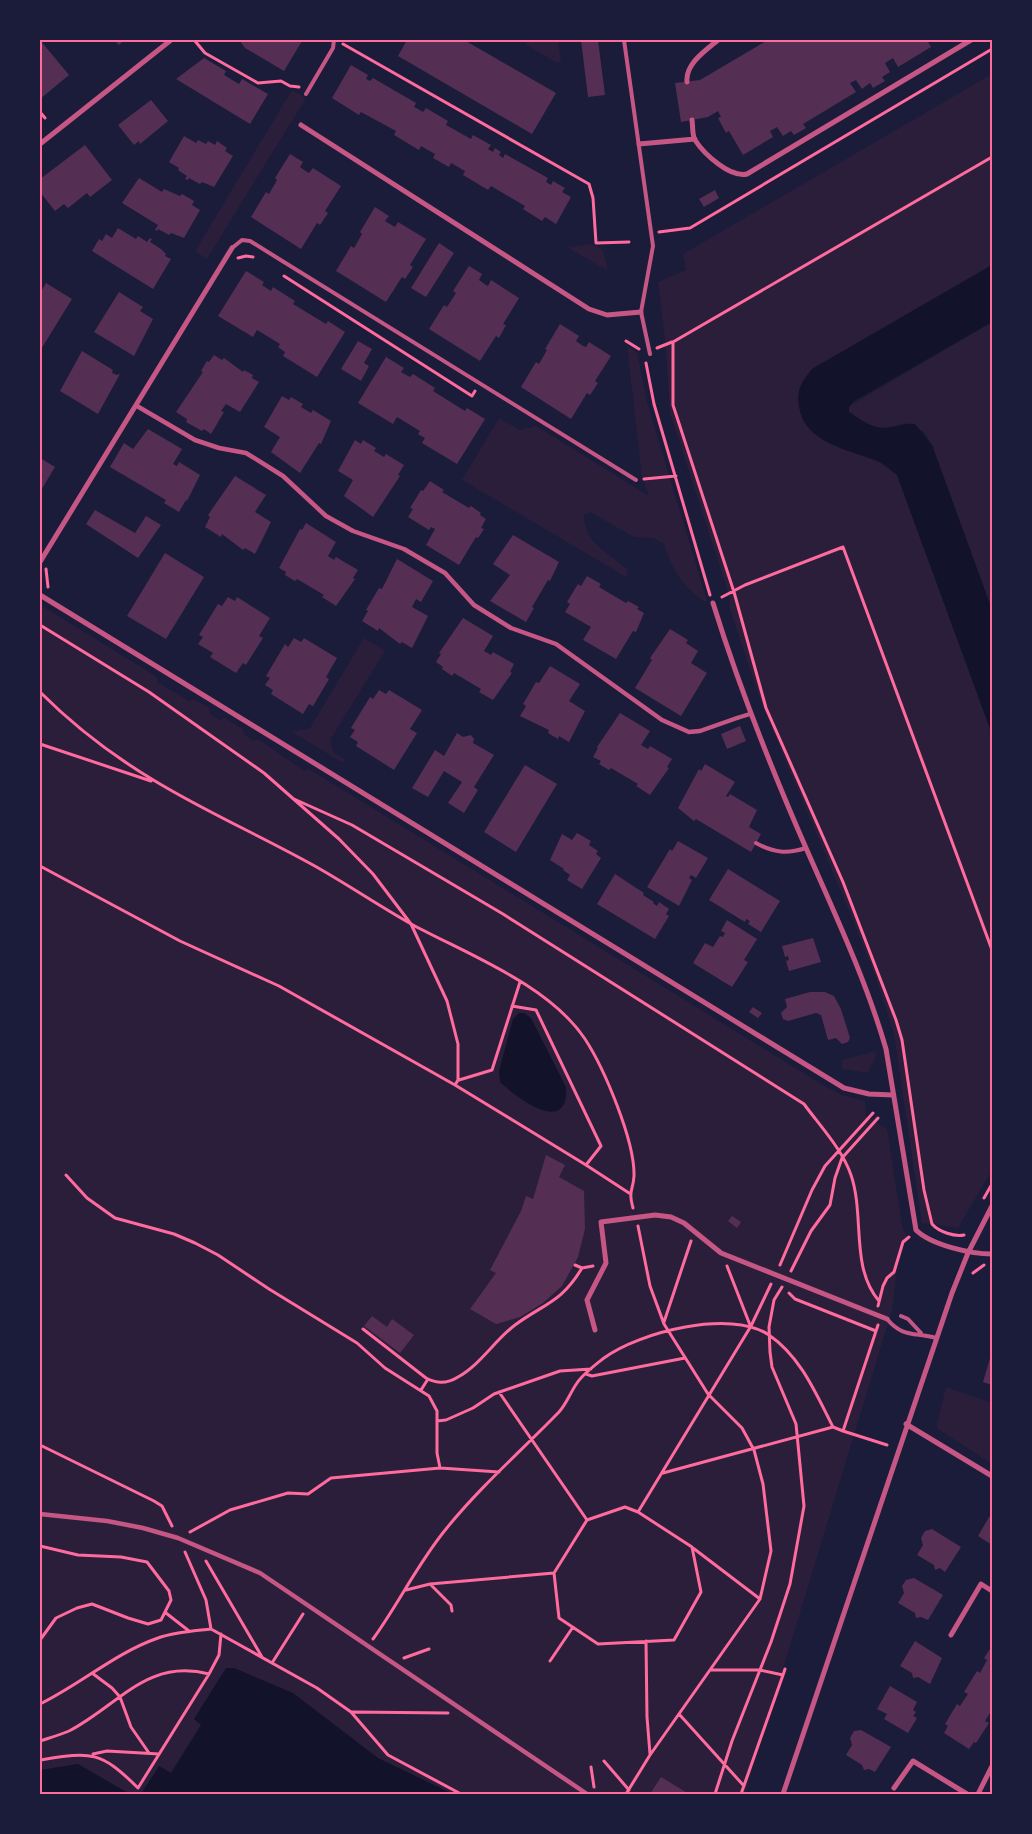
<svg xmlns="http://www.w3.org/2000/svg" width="1032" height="1834" viewBox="0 0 1032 1834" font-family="'Public Sans',sans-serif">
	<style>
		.green { fill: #2a1e3b }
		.water { fill: #12122b }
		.building { fill: #542f53 }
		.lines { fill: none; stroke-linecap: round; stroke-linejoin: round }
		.path { stroke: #ff6b9d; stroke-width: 3 }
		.service { stroke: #c65784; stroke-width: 4 }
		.pedestrian { stroke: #c65784; stroke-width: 4.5 }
		.minor { stroke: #c65784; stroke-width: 5 }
		.neatline { fill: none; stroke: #ff6b9d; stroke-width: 2 }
	</style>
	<rect width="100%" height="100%" fill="#1b1b3a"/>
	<path class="green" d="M528 40H558L561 62H555L525 44Z
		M992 74V265L812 369 839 448 879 462 897 475 992 734V1170L958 1228 922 1223 894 1034 876 978 850 913 762 705 730 609V598L670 413 665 339 658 282 686 270 683 254Z
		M292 90 306 98 207 259 195 251Z
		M592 244 603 250 608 271 567 247Z
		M992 322V610L932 445 924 432 906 423C876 431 874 428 849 412L848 407Z
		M627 346 637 352 647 402 707 601 705 602C681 585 673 571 664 544L653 538 634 537 590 512 584 515C584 543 609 553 627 569L628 578 462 480 499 418 520 430 536 426 649 496 642 477Z
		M42 606 157 677V682L189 701 194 699 209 708 210 714 220 720 225 718 243 729 244 734 254 741 258 739 304 771 309 769 823 1085 842 1095 865 1101 866 1116 887 1129 902 1225 907 1237 900 1247 892 1310 745 1794H40V610Z
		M364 638 385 651 330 740 333 752 345 759 343 763 292 732 310 728Z
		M876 1051 875 1058 868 1073 842 1069V1060Z
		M946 1387 992 1403V1464L938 1429 937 1424Z"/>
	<path class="water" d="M992 265V322L854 401 849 407V412C860 419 873 430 887 428 897 427 905 423 915 424L932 445 992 610V734L897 475C891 470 885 464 878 461 849 449 805 444 799 407 796 390 802 381 812 369Z
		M519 1013H524L531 1018 566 1087C569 1137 517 1098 500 1082L499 1071 513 1019Z
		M226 1668H234L293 1693 378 1758 453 1794H141L159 1766 171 1773 201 1725 194 1719Z
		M78 1764 130 1794H40V1770Z"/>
	<path class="building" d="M40 40 69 75 40 99Z
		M114 40H124L119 45Z
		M239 40H301L302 41 284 71 245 48Z
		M407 40H464L556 93 532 134 398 56Z
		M581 40H598L605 95 588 97Z
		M768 40H927L931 47 898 67 893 58 885 63 890 72 882 77 885 81 873 88 870 83 862 89 856 80 850 83 856 92 803 124 806 128 794 135 791 131 783 136 777 127 770 131 773 137 743 155 729 131 726 133 718 118 721 117 718 111 708 117 681 122 675 83 700 80Z
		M204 58 226 71 224 75 239 84 242 79 268 94 250 124 176 79Z
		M351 65 368 75 366 79 370 81 373 78 416 103 414 107 418 109 423 112 426 108 448 121 446 125 471 139 473 135 491 145 488 149 493 152 495 148 501 152 499 155 503 158 505 154 548 178 546 182 551 185 553 181 565 188 562 192 571 197 556 224 545 217 542 221 523 209 525 206 491 186 488 190 463 175 465 171 451 163 449 167 433 158 435 154 421 146 419 150 394 135 396 131 361 112 359 115 332 98Z
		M151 100 168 121 140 144 139 141 134 145 118 125Z
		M184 136 196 143 198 140 206 144 208 141 215 145 217 141 227 148 225 151 233 156 214 187 202 182 200 184 189 178 188 180 185 179 187 176 178 170 179 168 169 162Z
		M85 145 112 180 90 197 87 193 68 208 64 204 55 211 40 192V179Z
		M290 154 303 162 300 167 307 172 309 173 313 168 341 186 325 211 328 213 320 225 317 223 301 249 251 217 266 192 269 194 277 180 275 178Z
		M139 178 162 192 164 189 180 196 182 194 194 201 192 205 200 210 184 238 171 233 169 235 158 229 157 231 155 230 158 225 122 203Z
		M715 190 719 198 704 207 699 199Z
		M375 207 389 216 385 221 395 227 398 222 426 239 410 265 413 267 405 279 402 277 386 302 336 271 351 246 354 248 362 234 360 232Z
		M118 228 136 239 138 236 147 242 150 238 152 239 150 242 161 249 166 254 165 256 171 259 153 289 92 251 99 239 102 241 106 234 112 238Z
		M439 243 454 253 426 297 411 288Z
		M469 266 482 274 479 280 486 285 488 286 491 280 519 298 503 324 506 325 499 338 496 336 480 361 429 329 444 305 447 307 456 293 453 291Z
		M246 271 264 282 262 285 271 291 273 287 295 301 293 304 326 324 328 321 345 332 317 377 283 356 285 352 278 347 280 344 257 330 253 337 218 316Z
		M46 283 72 299 40 351V293Z
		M119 292 143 307 140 311 153 319 134 356 94 332Z
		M560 324 579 336 576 341 583 346 586 347 589 342 611 356 595 381 598 383 590 395 587 393 571 419 521 387 536 362 539 364 547 350 545 349Z
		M358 341 372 349 364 363 369 366 361 381 341 369Z
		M82 351 113 370 112 373 117 375 120 374 98 414 60 391Z
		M214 355 222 360 224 358 243 372 244 370 253 375 252 378 259 382 240 412 226 404 221 411 224 412 211 434 204 429 202 431 186 422 187 419 176 412 203 372 201 371 207 361 209 362Z
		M386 357 404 368 401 372 410 377 413 374 435 388 433 391 465 411 467 408 485 419 457 464 422 443 425 438 418 434 420 431 397 417 393 424 358 403Z
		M282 396 289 400 291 397 303 404 301 407 311 413 313 410 331 421 321 444 319 443 300 473 271 452 280 437 264 427Z
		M148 429 182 449 173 464 177 466 179 462 200 475 187 501 186 500 179 512 164 503 166 500 110 467 124 443 133 449Z
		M355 440 361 444 363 440 376 448 374 451 384 457 386 454 404 465 398 475 400 476 373 517 344 496 353 480 338 471Z
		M40 458 55 467 40 492Z
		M235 476 266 495 255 512 271 522 255 554 245 548 243 550 222 534 221 537 205 527 210 517 208 515Z
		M430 481 444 490 442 492 469 508 471 506 481 513 480 515 486 519 481 528 484 529 478 538 476 537 459 565 426 545 435 529 431 527 429 530 408 517 413 509 410 508 421 490 423 491Z
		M95 510 135 533 146 516 161 525 138 558 86 524Z
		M306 523 336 542 328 556 334 560 336 557 358 570 353 578 355 579 336 606 322 597 324 595 297 579 295 581 285 575 286 572 279 568 300 529 302 530Z
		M513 535 559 562 550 581 548 580 532 607 534 608 526 622 490 601 510 575 493 564Z
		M165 553 204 577 166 639 127 616Z
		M397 559 433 581 421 602 416 599 412 607 428 616 412 648 402 642 400 644 379 628 378 631 362 621 368 611 366 610 379 588 382 589Z
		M587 576 601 584 599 587 626 603 628 601 639 607 637 609 644 613 636 632 633 631 616 659 583 640 591 627 565 612 570 604 567 602 578 584 581 586Z
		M228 597 235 601 237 597 270 618 259 636 263 638 246 665 243 663 236 673 210 657 213 653 198 644 203 637 199 635 218 604 222 606Z
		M463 618 493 636 484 651 491 655 493 652 514 664 510 672 512 673 493 700 479 692 481 689 454 673 452 676 442 669 443 667 436 662 441 654 439 653Z
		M670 629 688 640 686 643 698 651 691 663 707 673 681 716 635 688 652 660 650 658Z
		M294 638 301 642 304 638 337 658 326 677 329 679 313 706 309 704 303 714 271 694 273 690 265 685 270 678 266 676 285 644 288 647Z
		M550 666 580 684 569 701 585 711 569 742 559 736 558 739 548 733 549 730 520 716 526 706 523 704 536 682 539 683Z
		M379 690 386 694 389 690 422 710 410 729 417 733 394 770 356 746 358 742 350 737 355 730 351 728 370 697 373 699Z
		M620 713 650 731 641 745 648 749 650 746 672 759 667 767 669 768 650 795 636 786 638 784 611 768 609 770 599 764 601 761 593 757 598 748 597 747Z
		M740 726 746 741 727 749 721 734Z
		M457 733 463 737 471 735 474 739 473 743 494 755 474 787 478 790 464 813 448 803 462 782 444 771 428 797 412 788 435 750 444 756Z
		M705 764 735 782 726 796 728 797 730 794 757 810 749 827 761 834 751 852 696 819 694 821 678 808 699 769 701 771Z
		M525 765 557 784 516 852 484 832Z
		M577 833 591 841 589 845 598 851 596 854 601 858 582 889 567 880 570 875 563 870 564 869 550 860 562 834 572 840Z
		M678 841 708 858 696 878 691 875 689 878 692 880 679 906 647 887 670 849 672 851Z
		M728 869 780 901 761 932 748 924 750 921 746 919 745 922 709 900Z
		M615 874 644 893 643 895 654 902 653 903 657 906 659 902 669 909 666 914 669 916 655 939 597 904Z
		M727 920 757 939 744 960 748 962 732 987 693 963 705 943 713 947 720 936 723 937 725 933 721 931Z
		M813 938 821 962 789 971 786 961 789 960 788 956 785 957 782 946Z
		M810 992H825L834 996 841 1009 850 1038 848 1042 842 1044 836 1038 828 1040 821 1015 816 1013 788 1021 783 1019 781 1013 787 1007 785 999Z
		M753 1007 762 1013 758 1018 749 1012Z
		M546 1155 565 1165 559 1177 584 1191 585 1229 578 1257 562 1286 543 1303 520 1317 496 1324 470 1309 496 1273 490 1270 521 1211 526 1196 533 1199Z
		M732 1216 741 1222 737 1228 728 1221Z
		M372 1316 387 1327 392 1319 414 1335 400 1353 364 1326Z
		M990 1358 992 1359V1385L983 1382Z
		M992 1512V1545L978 1536Z
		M932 1529 961 1547 945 1572 940 1568 935 1570 934 1565 917 1555 923 1545 921 1538 925 1531Z
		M914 1578 943 1595 928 1620 921 1617 916 1618 915 1613 898 1603 904 1593 902 1586 906 1580Z
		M915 1641 942 1658 930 1684 918 1677 913 1678 912 1673 900 1666Z
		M992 1646V1710L985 1721 989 1723 976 1743 974 1742 969 1749 944 1733 948 1726 945 1724 957 1704 960 1706 968 1694 964 1692 977 1671 980 1673 987 1660 984 1658Z
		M890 1686 917 1702 913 1710 916 1712 913 1716 917 1718 908 1733 884 1719 887 1714 877 1709Z
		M861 1730 891 1747 875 1772 869 1769 864 1770 862 1765 846 1755 852 1745 850 1738 854 1731Z
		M661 1777 689 1794H650Z"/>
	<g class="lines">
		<path class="path" d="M195 41 205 53 258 83 281 81 290 86 299 87
			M343 44 589 184 593 198 596 243 629 242
			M40 112 45 118
			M659 232 690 228 992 49
			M238 258 246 256 253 257
			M284 276 472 396 475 391
			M626 341 639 349
			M657 348 672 342
			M646 363 654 404 710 595
			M644 479 676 476
			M46 569 48 587
			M722 597 745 585 843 547 992 950
			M40 625 149 692 264 773 339 839 373 874 411 924 447 1001 458 1044V1080L455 1085
			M40 692C74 726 113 756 155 781 206 812 261 836 313 865 347 884 379 906 413 925 469 955 549 985 585 1039 604 1068 635 1141 634 1176 633 1192 628 1189 633 1208
			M40 744 151 781
			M294 799 352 825 503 914 804 1104C820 1126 842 1149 851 1175 865 1216 850 1267 879 1301
			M40 866 180 941 279 986 455 1085 586 1165 629 1193
			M512 1006 536 1010 601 1146 586 1165
			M459 1080 492 1070 520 982
			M66 1175 87 1198 115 1218 174 1234 195 1243 218 1255 269 1289 357 1343 385 1368 429 1396 437 1411V1421L446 1420 473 1408 494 1394 560 1371 591 1369
			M984 1198 992 1184
			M964 1235C955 1237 939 1232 932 1224L924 1190 902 1040 896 1020 843 882 766 708 734 592 673 405V342L992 157
			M575 1265 582 1268
			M780 1265 812 1190 825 1166 873 1113
			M727 1266 750 1325
			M791 1271 811 1231 830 1205 835 1178 842 1158 878 1118
			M973 1273 984 1265
			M789 1293 795 1299 876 1331
			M878 1306 883 1286 887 1278 894 1272 903 1242 909 1237
			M664 1322 691 1241
			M363 1329 426 1378C437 1384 447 1384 458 1377 480 1365 495 1340 515 1325 545 1303 561 1303 582 1268L593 1266
			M586 1374 592 1376 685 1358
			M421 1390 428 1379
			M499 1392 587 1520
			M437 1421V1453L440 1468
			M843 1431 887 1445
			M40 1445 154 1501 162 1506 172 1526
			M663 1473 833 1427
			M190 1532 230 1510 288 1493 308 1494 331 1478 440 1468 499 1472
			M40 1546 78 1555 121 1557 147 1562 169 1591 171 1600 161 1620 148 1624 128 1618 92 1604 77 1608 56 1618 40 1640
			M693 1548 760 1599
			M185 1552 206 1600 211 1629 317 1688 351 1712 388 1755 461 1794
			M206 1561 262 1657
			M554 1573 559 1618 598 1644 674 1640 701 1592 692 1547 638 1512 751 1326 771 1284
			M431 1585 451 1605 452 1611
			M406 1590 430 1584 554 1573 587 1520 625 1507 638 1512
			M166 1613 189 1631
			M373 1639C399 1603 418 1563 446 1529 480 1487 521 1451 559 1412 567 1403 570 1393 577 1383 583 1374 595 1365 604 1358 639 1332 731 1309 769 1335 801 1357 816 1394 833 1427L843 1431 878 1325
			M646 1641 647 1717 650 1754
			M404 1658 429 1649
			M550 1661 573 1627
			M272 1663 303 1614
			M711 1670H760L783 1675 741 1794
			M92 1673 112 1688 120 1697 131 1727 149 1753
			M783 1675 785 1669
			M40 1704C81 1684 115 1653 158 1638 175 1632 194 1631 211 1629
			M352 1712 448 1713
			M679 1714 744 1786
			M40 1741C49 1738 60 1735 69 1731 119 1705 147 1658 209 1674
			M93 1754 107 1751 159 1754
			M40 1760C91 1752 100 1750 138 1788L209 1674 219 1655 221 1634
			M604 1761 629 1790
			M591 1767 594 1787
			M626 1794 650 1755 760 1599 771 1551 763 1484 754 1450 742 1428 708 1394 664 1324 650 1286 638 1226
			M715 1794 732 1741 771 1642 790 1584 804 1506 796 1424 772 1367 770 1352 769 1327 774 1300 782 1287"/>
		<path class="service" d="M624 40 653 246 641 312 650 354
			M306 94 333 48 334 40
			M232 248 242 240 250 241 636 480
			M737 718 750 714
			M756 843C774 853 787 854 806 848
			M901 1316 908 1319 921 1333
			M887 1319C903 1338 915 1332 936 1338"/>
		<path class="pedestrian" d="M137 406 195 440 219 448 246 453 283 476 326 516 353 531 404 549 445 573 474 605 511 628 556 644 662 720 689 732 700 731 737 718
			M40 1514 107 1521 143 1528 178 1538 260 1573 587 1794"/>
		<path class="minor" d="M687 82C685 64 706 50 718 40
			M692 120C693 126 692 135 695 140 704 154 730 178 747 174L971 40
			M301 125 589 309 607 315 641 312
			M40 144 171 40
			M639 144 695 139
			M40 562 232 248
			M40 595 844 1088 869 1094 893 1095
			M713 603C739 687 771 768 806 848 835 914 866 980 886 1049L916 1230C931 1245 971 1254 992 1254
			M595 1330 587 1300 606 1263 601 1222 655 1215 671 1217 684 1223 721 1253 887 1319
			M906 1424 992 1476
			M951 1635 981 1584 992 1591
			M894 1788 913 1761 967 1794
			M783 1794 952 1293 968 1253 992 1206
			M978 1794 992 1766"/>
	</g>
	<rect width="1032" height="1834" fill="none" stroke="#1b1b3a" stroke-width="82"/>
	<rect x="41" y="41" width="950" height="1752" class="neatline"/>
</svg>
